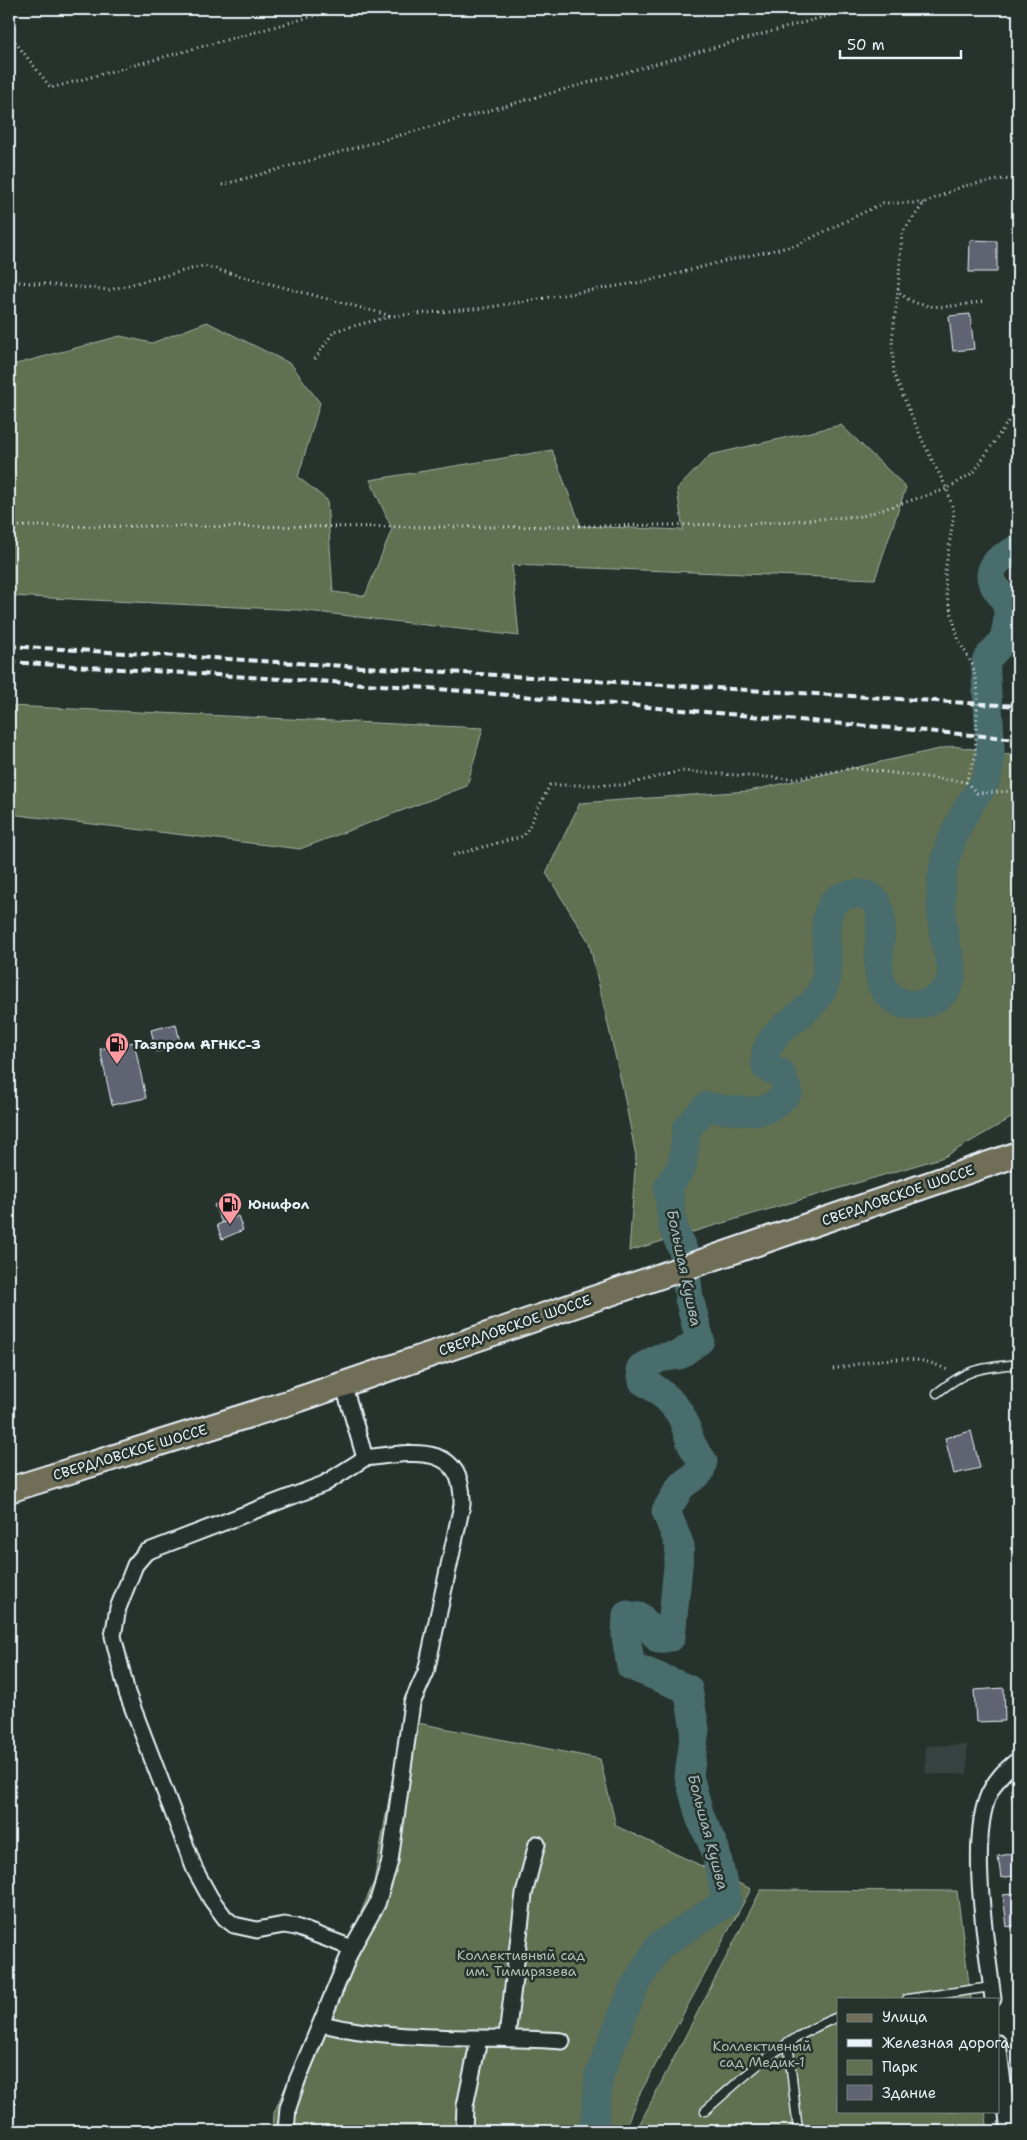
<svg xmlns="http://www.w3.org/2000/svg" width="1027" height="2140" viewBox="0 0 1027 2140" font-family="'Shantell Sans',sans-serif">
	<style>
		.built { fill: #374242 }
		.green { fill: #617051; stroke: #a4b0a4 }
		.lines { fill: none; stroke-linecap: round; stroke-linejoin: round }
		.river { stroke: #486c6c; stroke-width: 29 }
		.building { fill: #606472; stroke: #e8f1f8 }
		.service-casing { stroke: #e8f1f8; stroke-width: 11 }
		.minor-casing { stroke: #e8f1f8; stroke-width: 19 }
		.primary-casing { stroke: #e8f1f8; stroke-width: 28 }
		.path { stroke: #e8f1f8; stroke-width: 3; stroke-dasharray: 1 4; stroke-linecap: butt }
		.service { stroke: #26332d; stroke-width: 8 }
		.minor { stroke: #26332d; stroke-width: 15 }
		.primary { stroke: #716e59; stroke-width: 24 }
		.rail { stroke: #e8f1f8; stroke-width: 4; stroke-dasharray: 8 4; stroke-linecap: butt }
		.labels { text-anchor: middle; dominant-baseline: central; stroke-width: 5; stroke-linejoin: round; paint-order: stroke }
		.poi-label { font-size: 14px; font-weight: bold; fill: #e8f1f8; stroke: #26332d; text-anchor: start }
		.street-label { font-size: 14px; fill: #e8f1f8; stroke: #26332d }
		.park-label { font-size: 14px; fill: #b2bdb5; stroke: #26332d }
		.water-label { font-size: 15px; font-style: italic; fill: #a8bcc0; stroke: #26332d }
	</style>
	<rect width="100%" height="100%" fill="#26332d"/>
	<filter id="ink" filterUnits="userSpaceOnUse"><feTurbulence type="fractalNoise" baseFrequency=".02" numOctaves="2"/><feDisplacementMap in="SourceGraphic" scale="10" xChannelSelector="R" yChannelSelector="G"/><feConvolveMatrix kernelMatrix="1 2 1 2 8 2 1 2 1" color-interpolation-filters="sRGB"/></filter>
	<g filter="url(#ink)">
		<path class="built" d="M967 1745V1774H926L925 1746Z"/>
		<path class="green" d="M207 322 291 364 320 403 298 477 327 500 333 592 365 596 392 529 370 480 552 450 581 526 683 530 677 489 710 455 841 425 906 487 875 579 512 565 519 636 299 610 9 596V366L120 336 152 343Z
			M9 706 483 728 467 786 300 849 9 814Z
			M953 746 1018 756V1114L944 1157 629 1251 636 1156 622 1085 589 942 546 873 580 803 749 791Z
			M403 1720 600 1759 616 1826 751 1889 637 2099 624 2131H273L274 2113 374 1882Z
			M761 1890 957 1891 971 1999H838V2111H985L988 2131H636Z"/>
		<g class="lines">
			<path class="river" d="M590 2131 594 2126 599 2076 633 1989 659 1946 727 1902 715 1849 700 1817 689 1776 695 1729 688 1689 631 1666 626 1637 627 1615 640 1617 659 1639 671 1637 680 1546 666 1511 681 1486 700 1472 703 1461C689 1444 691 1441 684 1422 677 1404 660 1391 643 1381L641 1368 659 1358 679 1355 700 1340 689 1298 683 1250 673 1228 668 1187 682 1166 687 1128 707 1106C719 1110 753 1113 766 1109 774 1106 782 1099 788 1092L781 1073 766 1067C766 1062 765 1054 767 1049 778 1022 816 1013 825 982 834 954 809 896 855 894 909 892 855 975 894 999 897 1001 901 1003 904 1004 920 1007 942 1000 949 984 956 968 948 957 945 941 942 925 941 908 941 892 941 859 954 831 970 804 974 797 981 789 985 782 997 756 984 693 986 662 991 651 1002 647 1005 634 1007 626 1009 615 1007 607 1005 592 981 583 996 563 1001 556 1012 554 1018 548"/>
		</g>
		<path class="building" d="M970 240 997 241V272H969Z
			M970 314 974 349 953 351 949 316Z
			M176 1024 181 1047 156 1052 151 1030Z
			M134 1042 146 1098 112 1105 100 1049Z
			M226 1200 234 1218 222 1223 214 1205Z
			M238 1216 243 1230 222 1239 217 1225Z
			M971 1431 980 1468 954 1474 945 1438Z
			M1004 1688 1005 1721 976 1722 974 1690Z
			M1018 1788V1810L1014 1811 1011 1789Z
			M1018 1853V1875L1001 1878 998 1856Z
			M1018 1893V1925L1007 1927 1003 1895Z
			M1013 1957H1018V1986H1017Z"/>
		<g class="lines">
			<g class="service-casing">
				<path id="service" d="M937 1393C968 1368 980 1368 1018 1364
					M907 1999 991 1987
					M788 2042 798 2131
					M705 2111C746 2074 786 2037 838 2017"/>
			</g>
			<g class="minor-casing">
				<path id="minor" d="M352 1948 296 1927 284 1925 257 1930 234 1925 225 1918 211 1899 195 1870 127 1693 113 1636 118 1608 135 1565 146 1552 324 1484 365 1458
					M993 1999C987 1947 968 1841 989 1794 996 1779 1005 1770 1018 1760
					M322 2024C401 2043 483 2035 562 2041
					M507 2037 524 1894 537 1844
					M998 2043 1009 2131
					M286 2131 288 2108 297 2081 352 1948 377 1904 390 1861 412 1703 426 1672 462 1505C464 1440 410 1453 365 1458L343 1383
					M464 2131 465 2106 479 2039"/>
			</g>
			<g class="primary-casing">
				<path id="primary" d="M9 1490 294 1401 1018 1154"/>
			</g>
			<path class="path" d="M9 34 51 88 339 9
				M222 185 852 9
				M9 281 109 290 203 266 392 316 484 308 648 281 729 260 797 245 883 203H924
				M982 302C953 306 920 314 898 291L902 233 924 203 963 186 1004 179 1018 181
				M315 359 334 331 392 316
				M9 526 495 527 748 524 862 516 947 489 924 444 894 375 892 340 898 291
				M966 782 977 793 1018 791
				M453 855 524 836 550 785H625L680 771 792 779 852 768 966 782 975 758 978 692 973 666 959 641 946 593 945 572 954 513 947 489 974 472 1009 420 1018 417
				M833 1369C872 1361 913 1350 949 1371"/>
			<use href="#service" class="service"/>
			<use href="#minor" class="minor"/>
			<use href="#primary" class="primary"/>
			<path class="rail" d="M9 646 1018 706
				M9 662 427 688 1018 739"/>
		</g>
	</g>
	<defs>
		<g id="fuel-pin" transform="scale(1.25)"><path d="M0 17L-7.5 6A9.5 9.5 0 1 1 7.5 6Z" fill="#ff9aa2" stroke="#26332d"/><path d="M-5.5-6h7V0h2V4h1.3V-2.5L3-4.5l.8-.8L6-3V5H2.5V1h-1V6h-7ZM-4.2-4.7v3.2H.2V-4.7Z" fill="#111"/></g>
	</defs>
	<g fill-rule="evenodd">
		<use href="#fuel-pin" x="117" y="1044"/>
		<use href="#fuel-pin" x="230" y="1204"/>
	</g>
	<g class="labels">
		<g class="poi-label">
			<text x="134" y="1044">Газпром АГНКС-3</text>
			<text x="248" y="1204">Юнифол</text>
		</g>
		<g class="street-label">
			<text transform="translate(898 1195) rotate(-19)">СВЕРДЛОВСКОЕ ШОССЕ</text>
			<text transform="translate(515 1325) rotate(-19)">СВЕРДЛОВСКОЕ ШОССЕ</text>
			<text transform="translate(130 1452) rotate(-17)">СВЕРДЛОВСКОЕ ШОССЕ</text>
		</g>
		<g class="park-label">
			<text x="521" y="1955">Коллективный сад<tspan x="521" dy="16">им. Тимирязева</tspan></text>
			<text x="762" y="2046">Коллективный<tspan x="762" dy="16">сад Медик-1</tspan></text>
		</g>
		<g class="water-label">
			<text transform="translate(684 1268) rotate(78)">Большая Кушва</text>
			<text transform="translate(708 1832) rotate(75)">Большая Кушва</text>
		</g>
	</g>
	<rect width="1027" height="2140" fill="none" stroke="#26332d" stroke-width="30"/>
	<rect x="15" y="15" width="997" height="2110" fill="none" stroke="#e8f1f8" stroke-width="2" filter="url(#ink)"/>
	<rect x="837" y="1998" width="162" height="115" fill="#26332d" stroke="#747f7e"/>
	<rect x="847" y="2014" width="25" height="8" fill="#716e59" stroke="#747f7e"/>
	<text x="882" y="2022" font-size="15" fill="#e8f1f8">Улица</text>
	<rect x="847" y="2039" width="25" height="8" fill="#e8f1f8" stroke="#747f7e"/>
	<text x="882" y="2048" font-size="15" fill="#e8f1f8">Железная дорога</text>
	<rect x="847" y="2060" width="25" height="15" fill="#617051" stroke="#747f7e"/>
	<text x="882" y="2072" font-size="15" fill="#e8f1f8">Парк</text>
	<rect x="847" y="2085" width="25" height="15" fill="#606472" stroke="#747f7e"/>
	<text x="882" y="2098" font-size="15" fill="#e8f1f8">Здание</text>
	<path d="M840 50v8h121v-8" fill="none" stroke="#e8f1f8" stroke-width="2.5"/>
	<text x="847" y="50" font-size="15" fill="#e8f1f8" stroke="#26332d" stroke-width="4" paint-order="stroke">50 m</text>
</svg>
